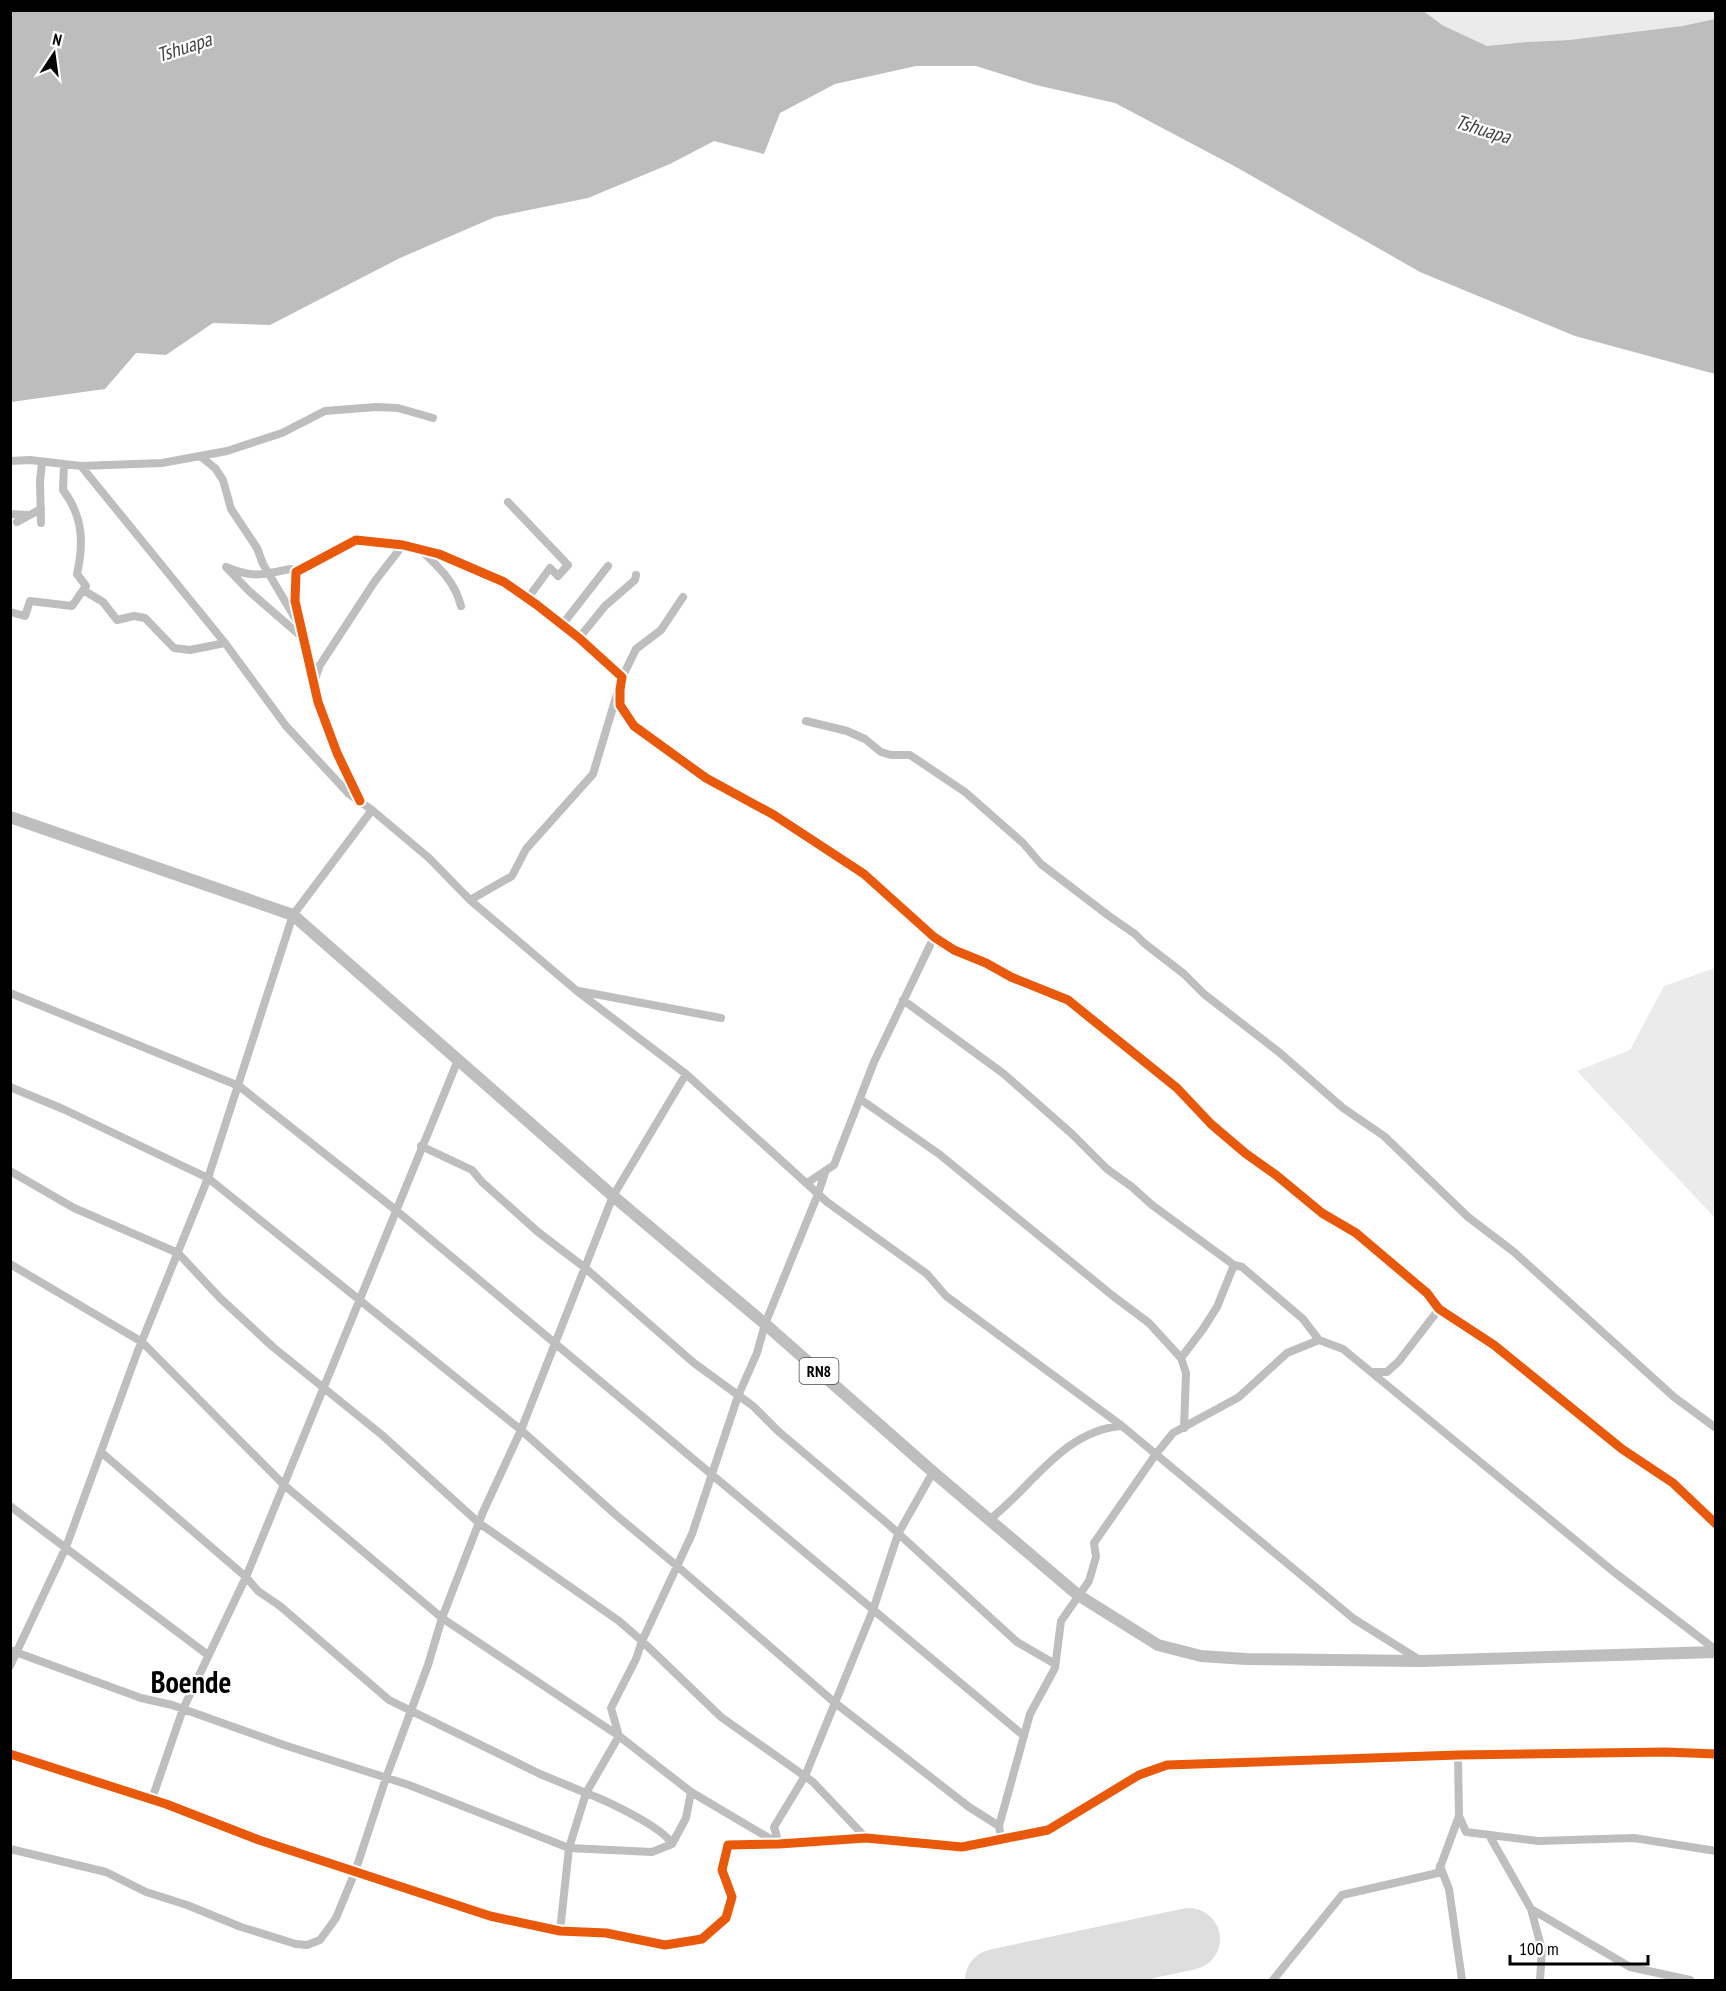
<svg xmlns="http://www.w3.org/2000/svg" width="1726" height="1991" viewBox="0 0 1726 1991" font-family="'PT Sans Narrow',sans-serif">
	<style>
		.green { fill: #ebebeb }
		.water { fill: #bdbdbd }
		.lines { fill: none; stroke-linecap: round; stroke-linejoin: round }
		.runway { stroke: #dedede; stroke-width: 62 }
		.minor { stroke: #bebebe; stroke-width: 8 }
		.primary { stroke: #bebebe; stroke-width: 12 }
		.cycleway-casing { stroke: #fff; stroke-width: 13 }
		.cycleway { stroke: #e8590c; stroke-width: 9 }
		.labels { text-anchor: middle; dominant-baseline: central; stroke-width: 4.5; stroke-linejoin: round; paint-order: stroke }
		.shield { fill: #fff; stroke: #4c4c4c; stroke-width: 1.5 }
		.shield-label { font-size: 16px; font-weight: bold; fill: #000 }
		.water-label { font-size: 20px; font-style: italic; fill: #424242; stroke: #fff }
		.town-label { font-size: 30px; font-weight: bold; fill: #000; stroke: #fff }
	</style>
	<rect width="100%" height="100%" fill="#fff"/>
	<path class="green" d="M1715 10 1716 19 1682 26 1569 40 1527 42 1487 46 1442 25 1422 11Z
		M1715 968H1716L1715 1218 1577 1071 1630 1050 1664 986Z"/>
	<path class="water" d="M1422 10 1442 25 1487 46 1527 42 1569 40 1682 26 1715 19V374L1575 336 1420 272 1236 167 1115 103 1036 85 976 66H916L835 84 780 113 764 154 714 141 670 164 588 198 495 217 400 258 270 325 213 323 166 355 136 353 105 389 11 402V11Z"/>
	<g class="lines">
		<path class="runway" d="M996 1980 1189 1939"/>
		<path class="minor" d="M200 456 215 468 223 480 231 509 257 548 263 564 298 623
			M10 461 30 460 81 466 162 463 227 451 282 433 325 411 376 407 398 408 433 418
			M81 466 225 643 286 726 349 794 372 810 429 858 470 900 577 991 686 1074 827 1202 927 1274 946 1296 1122 1426 1354 1619 1418 1659
			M508 502 568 565 558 576 550 568 528 598
			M10 514 27 515
			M17 522 41 509
			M41 523 40 481 42 462
			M421 550C439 567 455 582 461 606
			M296 572 291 569C262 574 255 579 226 567L249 591 303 638
			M83 590 103 602 117 620 134 616 145 618 174 648 190 650 225 643
			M10 612 25 616 30 601 72 606 86 586 77 574C84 543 83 516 63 490L64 464
			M562 625 608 566
			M579 638 605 606 635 580 636 575
			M621 680 636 649 661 630 683 597
			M314 682 320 665 375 581 403 545
			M806 721 847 731 865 739 881 752 891 755H910L965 792 1023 843 1041 864 1109 916 1135 934 1144 943 1184 974 1204 994 1280 1053 1343 1108 1384 1136 1468 1217 1514 1252 1674 1397 1716 1428
			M360 801 337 753 318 702 295 601 296 572 356 540 403 545 439 554 504 582 537 605 579 638 622 677 620 690V705L634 726 706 778 774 815 864 874 934 937 954 950 986 963 1011 977 1068 1000 1177 1088 1211 1124 1245 1153 1276 1175 1322 1213 1356 1233 1427 1293 1439 1309 1494 1345 1622 1449 1673 1483 1716 1524
			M470 900 512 876 526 849 593 774 617 694
			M579 991 721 1018
			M10 993 239 1086 397 1211 1024 1736
			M903 1000 1004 1074 1072 1134 1107 1169 1132 1187 1152 1205 1234 1265
			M10 1087 63 1109 208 1178 521 1430 616 1515 677 1566 834 1702 969 1807 999 1826
			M860 1099 939 1154 1113 1296 1149 1323 1181 1358 1186 1373 1184 1428
			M421 1146 472 1170 482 1182 538 1232 584 1267 694 1363 753 1406 778 1431 888 1524 1017 1642 1055 1664
			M10 1171 74 1208 178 1253 220 1298 273 1347 382 1435 479 1523 619 1621 642 1641 721 1717 813 1782 866 1838
			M807 1183 834 1165 874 1062 934 937
			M10 1264 142 1342 284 1485 442 1618 619 1736 691 1792 779 1844
			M1181 1358 1203 1329 1217 1307 1234 1265 1242 1267 1303 1319 1319 1340
			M1371 1372 1614 1572 1716 1650
			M101 1452 246 1577 258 1591 280 1606 389 1700 540 1774 586 1793 619 1736 611 1708 636 1659 642 1641 692 1534 738 1396 757 1353 765 1324 818 1194 826 1170
			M10 1506 208 1655
			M989 1520C1032 1487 1063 1431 1121 1426
			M10 1650 141 1698 172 1705 284 1745 409 1785 569 1848 652 1852 672 1844 686 1818 691 1792
			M10 1666 66 1547 137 1353 208 1178 293 915 372 810
			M10 1754 166 1804 259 1840 490 1916 560 1931 606 1933 665 1945 702 1939 726 1918 732 1897 722 1870 728 1845 779 1844 866 1838 962 1847 1048 1830 1139 1775 1167 1765 1458 1755 1666 1752 1716 1754
			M1458 1755 1459 1816 1466 1832 1538 1841 1634 1838 1716 1851
			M152 1799 183 1709 246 1577 458 1060
			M1489 1835 1531 1909 1630 1967 1690 1980
			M1001 1838 999 1826 1030 1714 1055 1668 1061 1621 1089 1581 1096 1557 1094 1543 1156 1454 1173 1433 1239 1397 1287 1353 1319 1340 1343 1349 1371 1372H1387L1399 1361 1439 1309
			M779 1844 774 1827 805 1776 873 1610 898 1534 933 1472
			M10 1849 106 1872 146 1892 187 1905 241 1927 296 1944 307 1945 320 1940 336 1918 355 1872 386 1778 428 1665 442 1618 483 1512 521 1430 613 1196 686 1074
			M1440 1866 1449 1889 1462 1980
			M1531 1909 1542 1950 1540 1980
			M560 1931 569 1848 586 1793C605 1800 663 1827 672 1844
			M1273 1980 1342 1895 1438 1873 1459 1816"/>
		<path class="primary" d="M10 817 293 915 613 1196 765 1324 933 1472 1078 1595 1158 1645 1201 1656 1246 1659 1421 1661 1716 1652"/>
		<g class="cycleway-casing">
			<path id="cycleway" d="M360 801 337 753 318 702 295 601 296 572 356 540 403 545 439 554 504 582 537 605 579 638 622 677 620 690V705L634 726 706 778 774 815 864 874 934 937 954 950 986 963 1011 977 1068 1000 1177 1088 1211 1124 1245 1153 1276 1175 1322 1213 1356 1233 1427 1293 1439 1309 1494 1345 1622 1449 1673 1483 1716 1524
				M10 1754 166 1804 259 1840 490 1916 560 1931 606 1933 665 1945 702 1939 726 1918 732 1897 722 1870 728 1845 779 1844 866 1838 962 1847 1048 1830 1139 1775 1167 1765 1458 1755 1666 1752 1716 1754"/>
		</g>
		<use href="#cycleway" class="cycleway"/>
	</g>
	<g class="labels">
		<rect class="shield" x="799.5" y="1358" width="39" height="26" rx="4.5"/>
		<g class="shield-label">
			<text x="819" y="1371">RN8</text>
		</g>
		<g class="water-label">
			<text transform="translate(184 47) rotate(-18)">Tshuapa</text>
			<text transform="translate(1483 129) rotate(17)">Tshuapa</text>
		</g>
		<g class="town-label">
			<text x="191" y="1681">Boende</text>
		</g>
	</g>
	<rect width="1726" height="1991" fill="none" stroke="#000000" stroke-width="24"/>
	<g transform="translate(54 54) rotate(13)" stroke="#ffffff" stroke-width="4.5" paint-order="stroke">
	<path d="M0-4.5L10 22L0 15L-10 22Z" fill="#000000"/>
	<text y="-9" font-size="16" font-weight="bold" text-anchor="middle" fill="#000000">N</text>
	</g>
	<path d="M1510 1955v9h138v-9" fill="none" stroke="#000000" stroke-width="3"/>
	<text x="1519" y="1955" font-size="18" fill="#000000" stroke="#ffffff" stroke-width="4.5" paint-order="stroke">100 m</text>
</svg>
